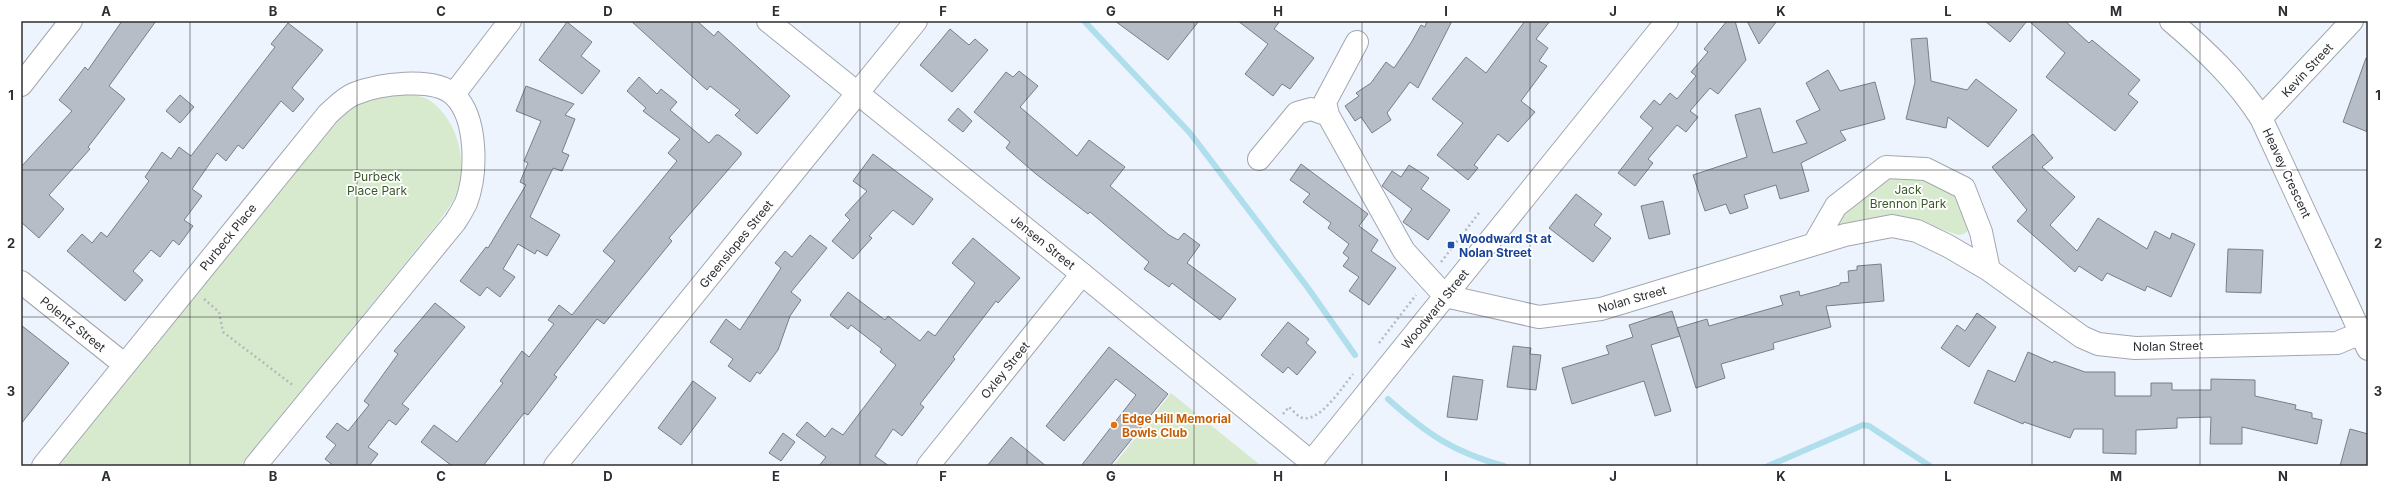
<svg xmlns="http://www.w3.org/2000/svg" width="2389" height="487" viewBox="0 0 2389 487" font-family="Inter,sans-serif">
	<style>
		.green { fill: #d8eace }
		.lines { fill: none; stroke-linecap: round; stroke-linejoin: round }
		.stream { stroke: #afdeec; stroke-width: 6 }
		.building { fill: #b7bdc6; stroke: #797e87 }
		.minor-casing { stroke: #a1a7b0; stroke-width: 24 }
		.tertiary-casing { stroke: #a1a7b0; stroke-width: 24 }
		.path { stroke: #b4b8c1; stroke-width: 2.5; stroke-dasharray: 2 3; stroke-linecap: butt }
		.minor { stroke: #fff; stroke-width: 22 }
		.tertiary { stroke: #fff; stroke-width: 22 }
		.grid { fill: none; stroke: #2c2e32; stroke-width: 1; stroke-opacity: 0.55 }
		.transit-dot { fill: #1a4fb4; stroke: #fff; stroke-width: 1.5 }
		.food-dot { fill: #e8710a; stroke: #fff; stroke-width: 1.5 }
		.labels { text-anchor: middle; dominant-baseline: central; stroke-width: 3.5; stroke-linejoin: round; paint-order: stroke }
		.street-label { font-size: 12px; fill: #2c2e32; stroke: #fff }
		.park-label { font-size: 12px; fill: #3a5726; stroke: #fff }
		.transit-label { font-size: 12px; font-weight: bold; fill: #164399; stroke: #fff; text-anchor: start }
		.food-label { font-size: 12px; font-weight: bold; fill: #c56008; stroke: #fff; text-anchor: start }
		.neatline { fill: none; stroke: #2c2e32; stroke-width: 1.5 }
		.grid-label { font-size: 13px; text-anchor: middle; font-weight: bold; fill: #2c2e32 }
	</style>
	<rect width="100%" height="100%" fill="#eef4fe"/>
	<path class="green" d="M405 94C412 95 423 96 429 100 460 121 470 168 453 201 448 209 442 217 437 224L240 466H56L340 114 360 100Z
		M1907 172 1959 190 1970 229 1964 234 1958 235 1914 220 1840 229V215L1890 174Z
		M1171 393 1259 464 1257 466H1113Z"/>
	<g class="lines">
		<path class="stream" d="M1084 21 1190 133 1308 288 1355 355
			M1388 399C1427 434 1453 452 1504 466
			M1768 466 1863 425 1869 426 1930 466"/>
	</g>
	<path class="building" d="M122 21H156L109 86 125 99 88 147 90 149 49 195 64 209 39 238 21 222V167L72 111 59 100 85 67 88 70Z
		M631 21H697L714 36 718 31 790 96 757 134 735 115 740 110 710 86 707 90Z
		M1115 21H1199L1168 60Z
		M1238 21H1280L1274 29 1314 58 1290 89 1282 84 1273 96 1245 74 1268 44Z
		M1427 21H1452L1418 88 1410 82 1387 113 1391 120 1372 133 1361 117 1355 121 1345 106 1359 96 1356 93 1371 83 1386 62 1394 68 1411 43 1421 25 1425 27Z
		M1525 21H1550L1536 39 1548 48 1539 61 1547 66 1521 101 1535 112 1508 142 1498 134 1474 165 1478 168 1468 180 1437 155 1463 123 1432 99 1466 57 1486 73Z
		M1727 21H1735L1746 60 1718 94 1710 88 1690 111 1698 117 1686 132 1677 125 1648 159 1653 163 1635 186 1618 173 1653 128 1640 117 1654 100 1660 105 1670 93 1677 99 1696 76 1691 72 1708 52 1704 49Z
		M1747 21H1777L1759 44Z
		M1985 21H2027L2010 42Z
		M2029 21H2065L2089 43 2092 40 2140 80 2128 94 2138 102 2115 131 2046 77 2065 53Z
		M567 22 592 42 581 56 600 71 582 94 539 60Z
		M288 23 323 50 292 88 304 99 293 112 281 101 243 149 238 145 226 161 217 153 192 189 202 196 184 220 193 226 179 245 173 240 160 257 151 250 133 271 143 280 125 301 67 251 82 234 92 243 101 232 107 237 149 181 145 177 162 152 171 159 179 147 191 156 275 47 271 44Z
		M950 29 969 45 975 39 988 50 952 92 920 65Z
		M1927 38 1931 81 1967 90 1976 79 2017 110 1988 147 1948 117 1946 128 1906 119 1915 82 1911 39Z
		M2366 58H2368V132L2343 122Z
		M1828 70 1840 91 1875 82 1885 119 1840 131 1846 140 1801 163 1809 191 1780 199 1776 185 1744 195 1748 208 1730 214 1726 204 1705 211 1693 175 1747 157 1735 115 1760 108 1773 153 1807 143 1796 121 1820 110 1806 83Z
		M1019 71 1038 86 1020 107 1077 156 1089 140 1125 167 1110 186 1169 235 1178 240 1184 233 1200 245 1187 263 1236 299 1220 320 1172 283 1169 287 1144 269 1149 262 1090 212 1088 214 1036 174 1006 148 1010 142 974 112 1006 72 1013 77Z
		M639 77 657 94 661 89 677 102 670 110 709 143 716 135H719L741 152V155L669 238 672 241 604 324 597 319 554 375 557 377 528 415 524 413 483 466H452L421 442 434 425 457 442 503 383 500 381 522 351 529 357 554 324 548 320 559 305 572 315 615 261 603 251 677 161 668 153 680 139 643 111 646 108 627 91Z
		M526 86 574 104 565 115 575 119 562 152 569 155 562 171 553 168 530 217 560 235 547 256 537 250 535 254 518 244 503 269 515 277 500 297 487 287 480 296 460 281 486 247 488 248 526 185 520 182 528 163 524 161 541 121 516 111Z
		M180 95 194 107 180 123 166 111Z
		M958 108 972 121 963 132 948 120Z
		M2033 134 2053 158 2042 167 2075 197 2050 225 2077 251 2098 218 2147 249 2155 231 2170 239 2172 233 2195 244 2171 297 2147 286 2145 291 2107 273 2102 281 2079 266 2075 272 2017 221 2027 210 1992 167Z
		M873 154 933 199 913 225 893 210 869 236 872 238 853 259 832 241 850 220 845 215 867 191 853 181Z
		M1301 164 1368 214 1359 226 1378 240 1371 251 1396 268 1369 305 1349 291 1359 277 1343 266 1349 258 1343 253 1349 244 1328 228 1331 223 1303 202 1310 194 1290 180Z
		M1409 165 1429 178 1421 189 1450 210 1428 240 1403 222 1412 209 1382 186 1392 171 1401 177Z
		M1576 194 1602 214 1594 225 1611 238 1593 262 1549 228Z
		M1663 201 1670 234 1649 239 1641 206Z
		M810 235 827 248 791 292 801 300 790 316 778 350 760 374 757 372 750 382 728 366 733 359 710 342 726 319 740 330 781 268 775 263 785 251 792 257Z
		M973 238 1020 278 998 303 996 301 953 357 955 359 920 404 924 407 902 436 893 429 875 456 889 466H819L826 457 796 435 807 422 825 437 832 428 843 435 896 365 880 352 882 349 851 325 848 329 830 315 848 292 885 320 888 316 920 341 928 331 935 336 975 283 952 263Z
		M2228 249 2263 250 2261 293 2226 292Z
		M1881 264 1884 301 1826 306 1831 327 1773 343 1774 349 1721 364 1725 378 1696 388 1680 336 1651 345 1671 411 1655 416 1644 381 1572 404 1562 368 1609 354 1606 346 1633 337 1629 325 1672 311 1680 336 1677 328 1707 319 1709 326 1783 305 1780 296 1799 291 1800 296 1840 285V283L1849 282 1848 271 1857 270V266Z
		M435 303 465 327 402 404 409 409 396 425 389 420 368 447 378 454 369 466H334L325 459 336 445 326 437 337 423 348 431 369 405 364 401 398 354 394 351Z
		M1977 313 1996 327 1969 367 1941 348 1957 325 1965 331Z
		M1288 322 1309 339 1306 343 1316 352 1297 375 1288 367 1283 373 1261 355Z
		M21 325 69 363 21 424Z
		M1513 346 1531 348 1530 354 1541 355 1536 390 1507 387Z
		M1109 347 1168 394 1110 466H1081L1136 395 1116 379 1064 441 1046 426Z
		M2028 352 2053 363 2054 361 2085 372H2115V396H2151V383H2172V390H2211V379L2255 380V396L2296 405 2295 409 2312 413V418L2322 420 2317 444 2242 427V444H2210L2211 417 2177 418V428L2136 430V454L2103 453V429H2074L2070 438 2024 422 2023 424 1974 403 1988 370 2015 382Z
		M1453 376 1483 380 1477 420 1447 417Z
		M693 381 716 398 681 445 658 428Z
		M2350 429 2368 434V466H2340Z
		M783 433 795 442 781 461 769 453Z
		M1011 437 1046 466H987Z"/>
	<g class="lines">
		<g class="minor-casing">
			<path id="minor" d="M2171 21C2205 50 2237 80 2261 118L2368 349
				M1357 42 1325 102 1328 115 1404 251 1445 296 1539 317 1601 309 1845 235 1892 226 1917 231 1948 246 1989 270 2082 337 2098 344 2135 348 2337 343 2368 330
				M21 85 71 21
				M454 94 510 21
				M2261 118 2352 21
				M1259 159 1297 113 1311 109 1328 115
				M1814 244 1836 206 1886 167 1926 169 1964 188 1981 232 1989 270
				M21 282 125 365
				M43 466 328 114C336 107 344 98 354 94 378 84 434 76 454 95 478 118 477 174 466 203 463 209 459 216 455 222L255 466
				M928 466 1082 274"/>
		</g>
		<g class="tertiary-casing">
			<path id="tertiary" d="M768 21 1082 274 1311 462
				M555 466 916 21
				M1308 466 1667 21"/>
		</g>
		<path class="path" d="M1441 262 1479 213
			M204 299 219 312 223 332 294 386
			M1379 343 1416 295
			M1283 414 1289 407C1292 410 1297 415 1300 417 1318 426 1343 386 1353 374"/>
		<use href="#minor" class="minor"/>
		<use href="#tertiary" class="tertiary"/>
	</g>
	<path class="grid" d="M190 21V466M357 21V466M524 21V466M692 21V466M860 21V466M1027 21V466M1194 21V466M1362 21V466M1530 21V466M1697 21V466M1864 21V466M2032 21V466M2200 21V466M21 170H2368M21 317H2368"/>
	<rect class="transit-dot" x="1447" y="241" width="8" height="8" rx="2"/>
	<circle class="food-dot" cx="1114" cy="425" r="4"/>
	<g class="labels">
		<g class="street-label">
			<text transform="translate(2307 70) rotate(-47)">Kevin Street</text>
			<text transform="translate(2287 173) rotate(65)">Heavey Crescent</text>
			<text transform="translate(228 237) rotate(-51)">Purbeck Place</text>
			<text transform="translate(1043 242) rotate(39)">Jensen Street</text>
			<text transform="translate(736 244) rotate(-51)">Greenslopes Street</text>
			<text transform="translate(1632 299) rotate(-16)">Nolan Street</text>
			<text transform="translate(1435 309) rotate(-51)">Woodward Street</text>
			<text transform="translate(73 324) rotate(39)">Polentz Street</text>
			<text transform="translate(2168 346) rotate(-1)">Nolan Street</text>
			<text transform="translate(1005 370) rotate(-51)">Oxley Street</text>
		</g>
		<g class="park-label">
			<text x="377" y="176">Purbeck<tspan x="377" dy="14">Place Park</tspan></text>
			<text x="1908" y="189">Jack<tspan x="1908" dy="14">Brennon Park</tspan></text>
		</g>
		<g class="transit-label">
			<text x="1459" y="238">Woodward St at<tspan x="1459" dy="14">Nolan Street</tspan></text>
		</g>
		<g class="food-label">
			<text x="1122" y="418">Edge Hill Memorial<tspan x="1122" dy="14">Bowls Club</tspan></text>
		</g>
	</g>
	<rect width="2389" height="487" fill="none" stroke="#ffffff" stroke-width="44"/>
	<rect x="22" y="22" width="2345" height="443" class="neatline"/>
	<g class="grid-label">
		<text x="106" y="16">A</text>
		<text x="273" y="16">B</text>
		<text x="441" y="16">C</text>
		<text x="608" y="16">D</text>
		<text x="776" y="16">E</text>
		<text x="943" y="16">F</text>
		<text x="1111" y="16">G</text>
		<text x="1278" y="16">H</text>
		<text x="1446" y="16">I</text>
		<text x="1613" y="16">J</text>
		<text x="1781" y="16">K</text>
		<text x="1948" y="16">L</text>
		<text x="2116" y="16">M</text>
		<text x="2283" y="16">N</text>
		<text x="11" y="100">1</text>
		<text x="2378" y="100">1</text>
		<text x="11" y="248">2</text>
		<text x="2378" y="248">2</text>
		<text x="11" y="396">3</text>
		<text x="2378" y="396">3</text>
		<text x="106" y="481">A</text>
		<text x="273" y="481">B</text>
		<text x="441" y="481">C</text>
		<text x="608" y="481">D</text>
		<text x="776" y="481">E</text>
		<text x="943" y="481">F</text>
		<text x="1111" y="481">G</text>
		<text x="1278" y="481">H</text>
		<text x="1446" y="481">I</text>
		<text x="1613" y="481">J</text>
		<text x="1781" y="481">K</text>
		<text x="1948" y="481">L</text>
		<text x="2116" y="481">M</text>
		<text x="2283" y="481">N</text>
	</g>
</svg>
